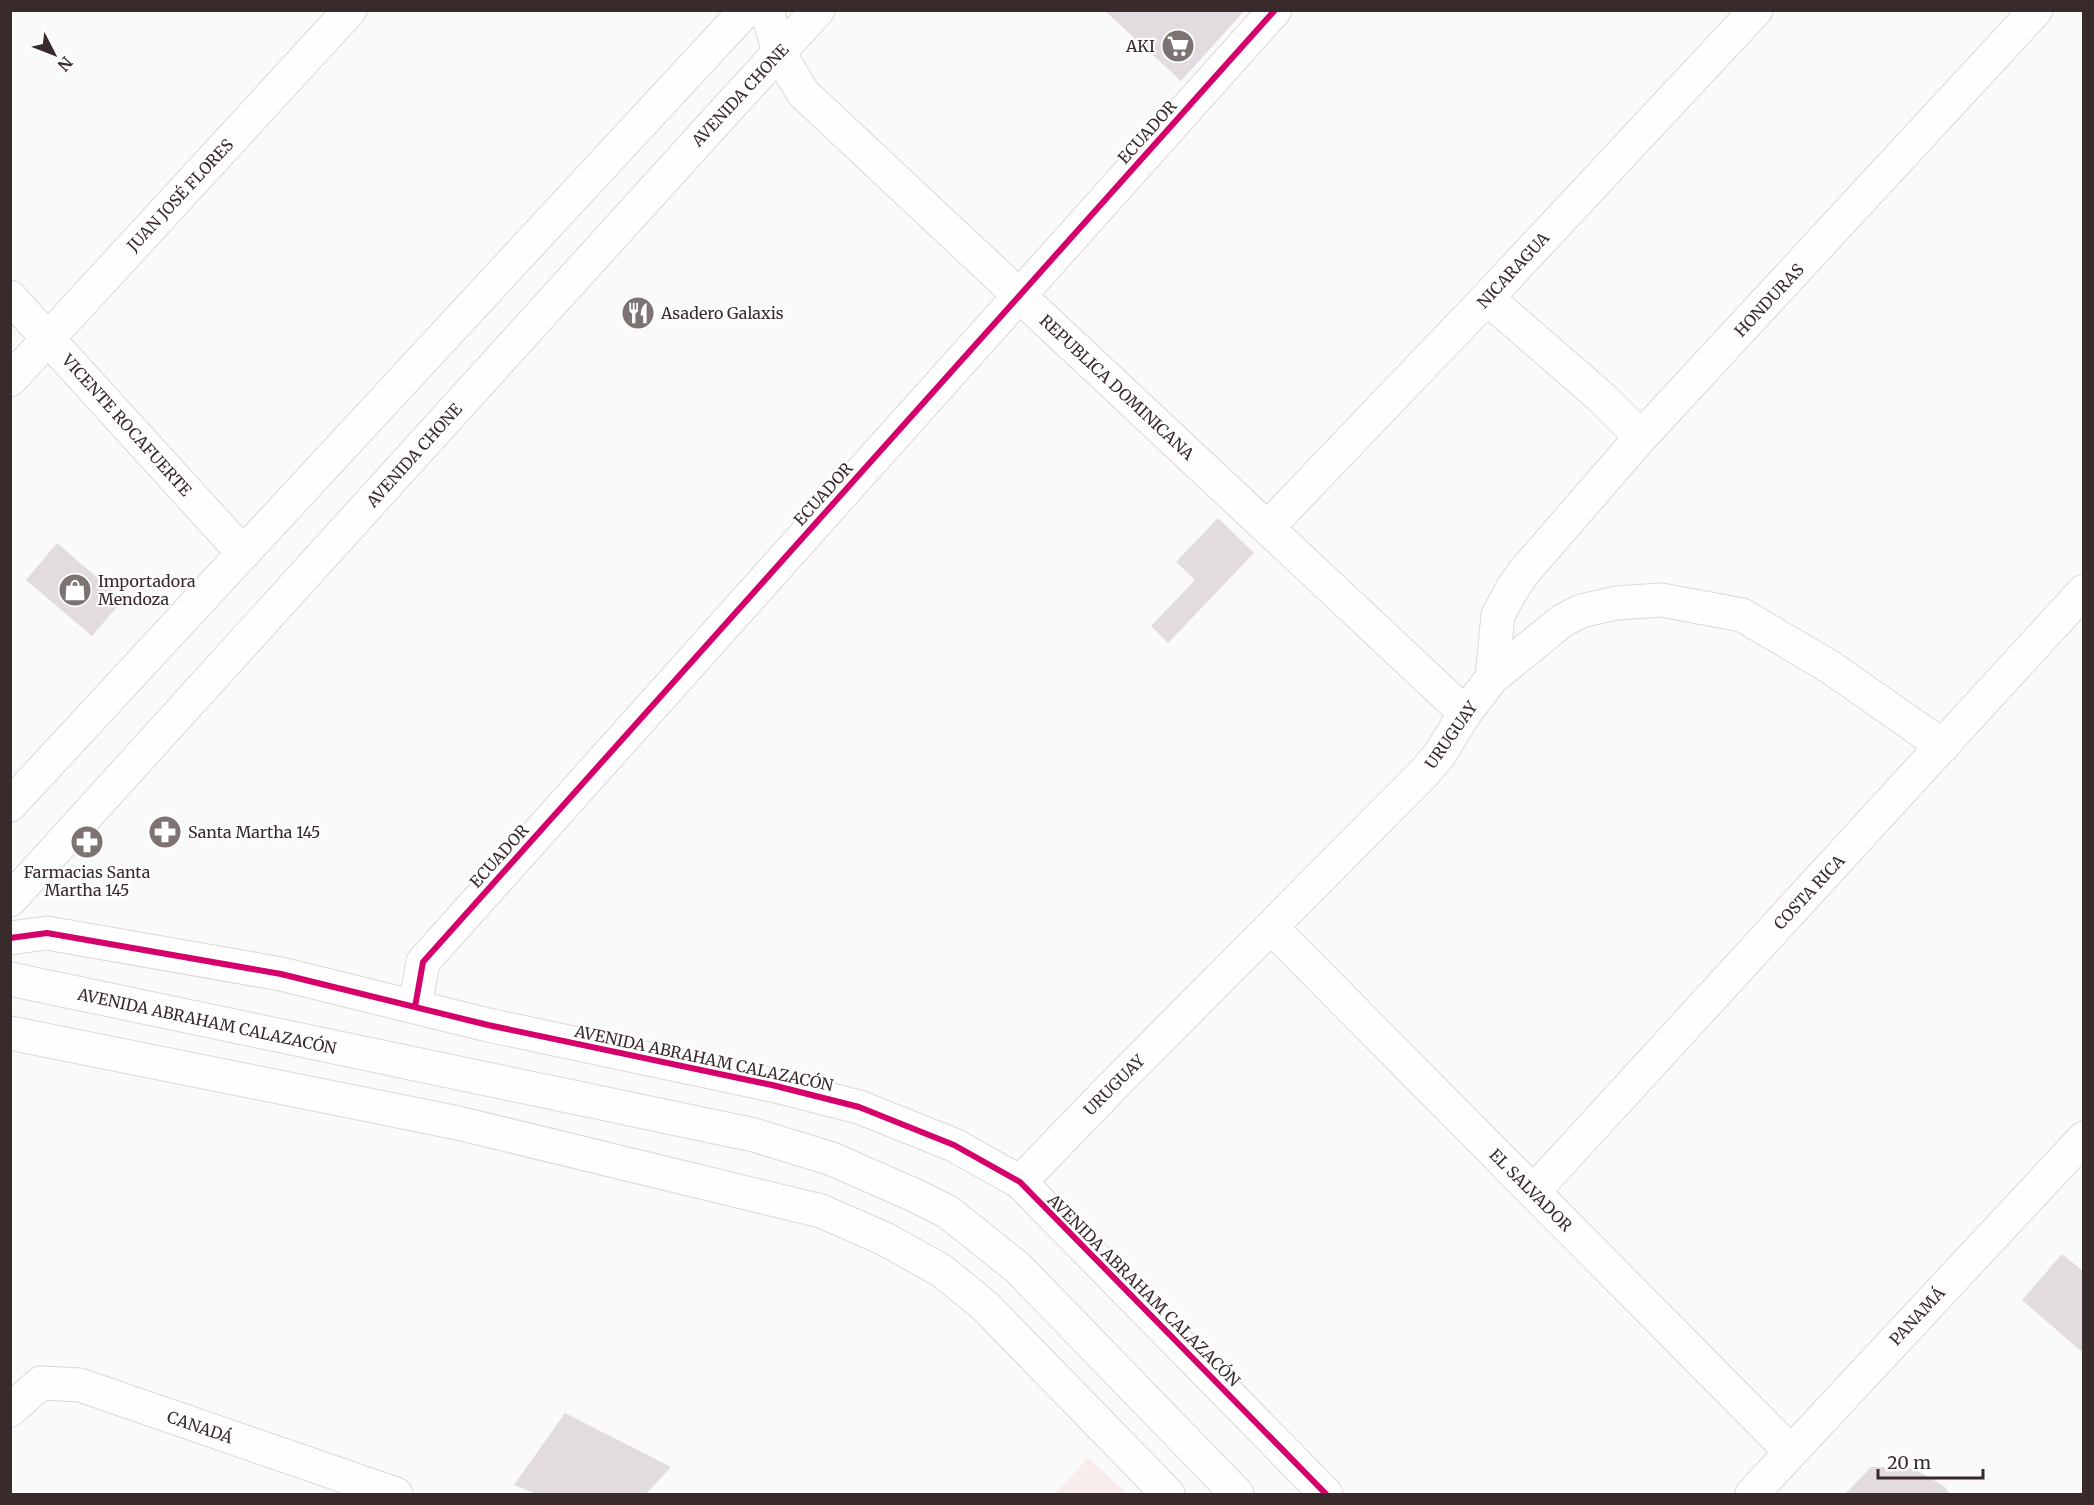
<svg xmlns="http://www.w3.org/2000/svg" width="2094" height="1505" viewBox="0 0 2094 1505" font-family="Merriweather,serif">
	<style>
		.built { fill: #f8eced }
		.building { fill: #e2dbe0 }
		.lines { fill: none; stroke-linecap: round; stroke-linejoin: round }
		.minor-casing { stroke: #ded7d7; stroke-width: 35 }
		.major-casing { stroke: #ded7d7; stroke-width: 35 }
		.minor { stroke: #fefefe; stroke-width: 33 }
		.major { stroke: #fefefe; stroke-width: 33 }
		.cycleway-casing { stroke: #fff; stroke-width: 10 }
		.cycleway { stroke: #d6006c; stroke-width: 6 }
		.labels { text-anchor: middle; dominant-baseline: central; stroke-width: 4.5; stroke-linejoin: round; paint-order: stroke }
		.poi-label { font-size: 16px; fill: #392a2b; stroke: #fff; text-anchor: start }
		.street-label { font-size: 16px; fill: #392a2b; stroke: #fff }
	</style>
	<rect width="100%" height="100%" fill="#fafafa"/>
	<path class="built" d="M1088 1458 1127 1494H1055Z"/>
	<path class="building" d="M1104 10H1245L1181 81Z
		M1218 518 1254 553 1168 643 1151 626 1195 580 1176 562Z
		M57 543 123 600 92 636 26 580Z
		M2062 1254 2084 1272V1348L2081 1351 2022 1300Z
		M565 1413 671 1467 646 1494H536L514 1485Z
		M1871 1467 1912 1468 1944 1486 1950 1494H1845Z"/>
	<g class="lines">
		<g class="minor-casing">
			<path id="minor" d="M779 53 803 93 1465 713
				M10 297 243 553
				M1487 298 1601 397 1641 437 2036 10
				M10 380 350 10
				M1268 527 1487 298 1756 10
				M1492 678 1498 615 1511 591 1523 573 1641 437
				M1272 928 1790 1451
				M10 938 47 933 281 974 488 1025 772 1085 859 1107 954 1145 1020 1182 1326 1494
				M415 1007 423 962 1275 10
				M10 1033 458 1123 821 1211 885 1239 942 1271 985 1306 1168 1494
				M1020 1182 1111 1088 1423 774 1440 754 1465 713 1492 678 1562 621 1581 611 1616 603 1661 600 1742 615 1830 667 1943 746
				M1533 1192 2084 591
				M10 1410 41 1383 80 1385 396 1494
				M1752 1494 2084 1138"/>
		</g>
		<g class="major-casing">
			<path id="major" d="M767 10 779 53
				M10 805 746 10
				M10 900 729 107 818 10
				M10 979 754 1135 832 1159 916 1196 948 1212 1018 1268 1237 1494"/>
		</g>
		<use href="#minor" class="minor"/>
		<use href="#major" class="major"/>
		<g class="cycleway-casing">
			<path id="cycleway" d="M10 938 47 933 281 974 488 1025 772 1085 859 1107 954 1145 1020 1182 1326 1494
				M415 1007 423 962 1275 10"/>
		</g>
		<use href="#cycleway" class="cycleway"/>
	</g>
	<defs>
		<g id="supermarket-disc" transform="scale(1.725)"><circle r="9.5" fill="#7d7373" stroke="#fff"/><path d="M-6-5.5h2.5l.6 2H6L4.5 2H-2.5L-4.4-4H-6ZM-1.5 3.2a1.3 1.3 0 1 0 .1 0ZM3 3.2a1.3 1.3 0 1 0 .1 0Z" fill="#fff"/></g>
		<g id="restaurant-disc" transform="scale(1.725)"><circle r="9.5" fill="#7d7373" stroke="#fff"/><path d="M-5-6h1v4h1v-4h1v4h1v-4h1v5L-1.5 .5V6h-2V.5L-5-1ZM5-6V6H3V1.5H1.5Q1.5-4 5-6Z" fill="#fff"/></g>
		<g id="shop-disc" transform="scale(1.725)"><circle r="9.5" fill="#7d7373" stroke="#fff"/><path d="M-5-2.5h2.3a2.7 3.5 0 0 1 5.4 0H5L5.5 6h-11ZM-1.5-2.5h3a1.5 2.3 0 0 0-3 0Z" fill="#fff"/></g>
		<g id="pharmacy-disc" transform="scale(1.725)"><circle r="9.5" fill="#7d7373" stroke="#fff"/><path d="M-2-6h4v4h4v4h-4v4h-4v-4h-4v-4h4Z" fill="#fff"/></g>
	</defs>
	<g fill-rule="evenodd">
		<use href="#supermarket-disc" x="1178" y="46"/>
		<use href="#restaurant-disc" x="638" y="313"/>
		<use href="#shop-disc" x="75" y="590"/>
		<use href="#pharmacy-disc" x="165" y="832"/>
		<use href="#pharmacy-disc" x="87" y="842"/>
	</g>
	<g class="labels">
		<g class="poi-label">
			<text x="1155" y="46" text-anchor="end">AKI</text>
			<text x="661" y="313">Asadero Galaxis</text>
			<text x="98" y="581">Importadora<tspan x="98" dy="18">Mendoza</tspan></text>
			<text x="188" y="832">Santa Martha 145</text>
			<text x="87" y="872" text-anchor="middle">Farmacias Santa<tspan x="87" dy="18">Martha 145</tspan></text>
		</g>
		<g class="street-label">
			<text transform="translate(740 95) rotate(-47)">AVENIDA CHONE</text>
			<text transform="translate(1147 132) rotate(-48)">ECUADOR</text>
			<text transform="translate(180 195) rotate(-47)">JUAN JOSÉ FLORES</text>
			<text transform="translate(1513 270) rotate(-47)">NICARAGUA</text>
			<text transform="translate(1769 300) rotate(-47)">HONDURAS</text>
			<text transform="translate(1117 387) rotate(43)">REPUBLICA DOMINICANA</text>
			<text transform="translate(127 425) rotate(48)">VICENTE ROCAFUERTE</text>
			<text transform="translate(414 455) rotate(-48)">AVENIDA CHONE</text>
			<text transform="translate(823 494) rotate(-48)">ECUADOR</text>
			<text transform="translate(1451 735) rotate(-55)">URUGUAY</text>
			<text transform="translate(499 856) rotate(-48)">ECUADOR</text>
			<text transform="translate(1809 892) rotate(-47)">COSTA RICA</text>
			<text transform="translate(207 1021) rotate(12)">AVENIDA ABRAHAM CALAZACÓN</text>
			<text transform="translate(704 1058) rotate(12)">AVENIDA ABRAHAM CALAZACÓN</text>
			<text transform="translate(1114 1085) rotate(-45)">URUGUAY</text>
			<text transform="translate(1531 1190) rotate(45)">EL SALVADOR</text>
			<text transform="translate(1144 1290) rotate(45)">AVENIDA ABRAHAM CALAZACÓN</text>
			<text transform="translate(1917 1316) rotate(-47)">PANAMÁ</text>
			<text transform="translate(200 1427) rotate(19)">CANADÁ</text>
		</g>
	</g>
	<rect width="2094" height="1505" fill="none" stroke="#392a2b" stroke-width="24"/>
	<g transform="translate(54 54) rotate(132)" stroke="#ffffff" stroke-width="4.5" paint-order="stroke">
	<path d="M0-4.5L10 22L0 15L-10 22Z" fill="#392a2b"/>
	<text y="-9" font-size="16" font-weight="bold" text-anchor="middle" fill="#392a2b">N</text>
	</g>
	<path d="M1878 1469v9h105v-9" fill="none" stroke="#392a2b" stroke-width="3"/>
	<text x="1887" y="1469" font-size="18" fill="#392a2b" stroke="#ffffff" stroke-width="4.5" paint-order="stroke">20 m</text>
</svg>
